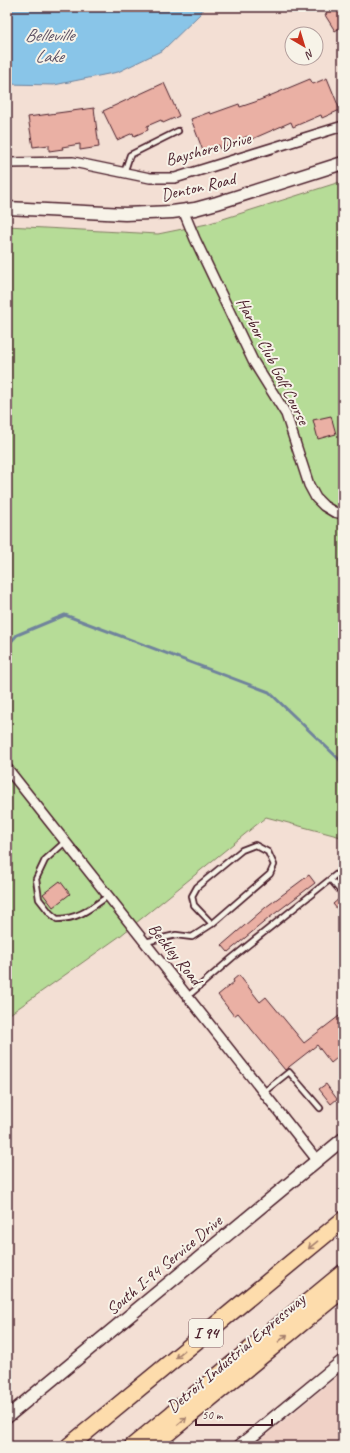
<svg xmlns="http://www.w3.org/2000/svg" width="350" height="1453" viewBox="0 0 350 1453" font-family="Caveat,sans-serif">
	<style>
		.built { fill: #f0d1c6 }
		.green { fill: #b6dc97; stroke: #807e61 }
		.water { fill: #89c5e8; stroke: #70839c }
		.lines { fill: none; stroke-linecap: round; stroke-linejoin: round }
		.stream { stroke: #70839c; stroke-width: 3 }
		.building { fill: #eab0a4; stroke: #4a1f2b }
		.lane-casing { stroke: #4a1f2b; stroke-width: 8 }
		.street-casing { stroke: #4a1f2b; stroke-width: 12 }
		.secondary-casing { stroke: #4a1f2b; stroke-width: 15 }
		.highway-casing { stroke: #4a1f2b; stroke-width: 19 }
		.lane { stroke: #f7f3e8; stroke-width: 4.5 }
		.street { stroke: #f7f3e8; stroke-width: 9 }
		.secondary { stroke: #f7f3e8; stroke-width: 12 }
		.highway { stroke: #fddcac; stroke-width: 16 }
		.oneway { stroke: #a47e6c }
		.labels { text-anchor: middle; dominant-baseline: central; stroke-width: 4; stroke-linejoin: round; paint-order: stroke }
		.shield { fill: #f7f3e8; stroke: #7e5f64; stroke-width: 1 }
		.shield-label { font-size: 16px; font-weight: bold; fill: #4a1f2b }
		.street-label { font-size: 17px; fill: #4a1f2b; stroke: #f7f3e8 }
		.water-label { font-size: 18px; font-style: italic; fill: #5d5164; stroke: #f7f3e8 }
	</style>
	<rect width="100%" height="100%" fill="#f3dfd4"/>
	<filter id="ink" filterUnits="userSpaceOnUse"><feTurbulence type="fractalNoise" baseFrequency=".025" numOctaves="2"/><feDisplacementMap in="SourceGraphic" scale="8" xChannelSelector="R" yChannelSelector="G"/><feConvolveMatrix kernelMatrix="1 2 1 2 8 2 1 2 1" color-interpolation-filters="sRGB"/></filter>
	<g filter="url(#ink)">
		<path class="built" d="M343 1372V1446H253Z"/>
		<path class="green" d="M343 181V835L341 837 266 817 120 936 7 1016V226L158 234 207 224Z"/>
		<path class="water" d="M7 7H204L200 14 163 50 118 72 54 85 7 84Z"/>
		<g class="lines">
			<path class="stream" d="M7 646 17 635 65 615 269 692 343 763"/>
		</g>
		<path class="building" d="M322 7H343V26L335 31 325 15 327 14Z
			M327 78 340 110 322 118 321 115 293 127 291 122 250 140 248 136 233 142 234 144 220 149 219 145 203 151 191 119 210 112 211 114 239 104 240 107 255 102 310 79 313 84Z
			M164 83 179 116 163 123 161 120 147 126 148 130 134 136 133 133 117 140 103 111Z
			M94 108 99 147 80 150V144L62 147 63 149 49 151V145L33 147 28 117Z
			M331 416 336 434 318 439 313 420Z
			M309 875 315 883 269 918 228 952 222 945 266 907Z
			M60 881 70 894 53 907 43 894Z
			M341 897 343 898V916L333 904Z
			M239 975 260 1002 266 997 304 1043 343 1013V1053L331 1063 317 1045 285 1070 238 1013 234 1016 218 995 234 982 233 980Z
			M326 1084 337 1099 331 1104 319 1089Z"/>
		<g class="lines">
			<g class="lane-casing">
				<path id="lane" d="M124 173 130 155 178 131
					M65 842 45 860 36 879 39 899 50 913 57 919C79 919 91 908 108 896
					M331 880 343 894
					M145 942 176 935 192 937 212 924 270 874 274 865 268 852 255 845 242 850 197 887 192 896 194 905 212 924
					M188 996 232 958 343 869
					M264 1092 289 1072 320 1108"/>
			</g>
			<g class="street-casing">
				<path id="street" d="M7 163 73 162 150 178H175L343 126
					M183 210 195 239 253 361 286 414 309 485 316 498 324 506 334 512 343 514
					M7 768 317 1160"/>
			</g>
			<g class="secondary-casing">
				<path id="secondary" d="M7 208 125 214 172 212 195 209 217 203 343 163
					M7 1417 343 1139
					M240 1446 343 1361"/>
			</g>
			<g class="highway-casing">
				<path id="highway" d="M69 1446 343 1220
					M133 1446 343 1273
					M152 1446 343 1289"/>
			</g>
			<use href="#lane" class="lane"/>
			<use href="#street" class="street"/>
			<use href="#secondary" class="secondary"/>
			<use href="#highway" class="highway"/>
		</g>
		<defs><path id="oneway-shaft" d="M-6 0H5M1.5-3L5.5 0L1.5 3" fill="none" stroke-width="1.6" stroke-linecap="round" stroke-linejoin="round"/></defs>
		<g class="oneway">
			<use href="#oneway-shaft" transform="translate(313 1245) rotate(141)"/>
			<use href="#oneway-shaft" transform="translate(283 1338) rotate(-40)"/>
			<use href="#oneway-shaft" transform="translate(180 1354) rotate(141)"/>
			<use href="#oneway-shaft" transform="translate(182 1421) rotate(-40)"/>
		</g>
	</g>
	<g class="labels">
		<rect class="shield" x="189" y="1319" width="34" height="28" rx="3"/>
		<g class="shield-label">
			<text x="206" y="1333">I 94</text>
		</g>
		<g class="street-label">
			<text transform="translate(208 149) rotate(-15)">Bayshore Drive</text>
			<text transform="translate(198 187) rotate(-13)">Denton Road</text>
			<text transform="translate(273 361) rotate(63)">Harbor Club Golf Course</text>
			<text transform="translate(175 954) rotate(51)">Beckley Road</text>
			<text transform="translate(164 1265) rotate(-40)">South I-94 Service Drive</text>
			<text transform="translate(236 1353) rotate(-40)">Detroit Industrial Expressway</text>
		</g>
		<g class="water-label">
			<text x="49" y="35">Belleville<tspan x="49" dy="21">Lake</tspan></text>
		</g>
	</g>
	<rect width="350" height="1453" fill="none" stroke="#f7f3e8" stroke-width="24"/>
	<rect x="12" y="12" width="326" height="1429" fill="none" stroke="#4a1f2b" stroke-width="1.5" filter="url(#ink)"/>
	<g transform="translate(304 46) rotate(142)"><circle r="19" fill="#f7f3e8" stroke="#b29e9c"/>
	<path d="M0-3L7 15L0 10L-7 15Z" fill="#c8321e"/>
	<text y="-6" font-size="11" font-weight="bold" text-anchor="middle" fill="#4a1f2b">N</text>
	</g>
	<path d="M196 1419v6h76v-6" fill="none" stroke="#4a1f2b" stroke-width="2"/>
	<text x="202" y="1419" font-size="12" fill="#4a1f2b" stroke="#f7f3e8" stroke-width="3" paint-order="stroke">50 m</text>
</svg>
